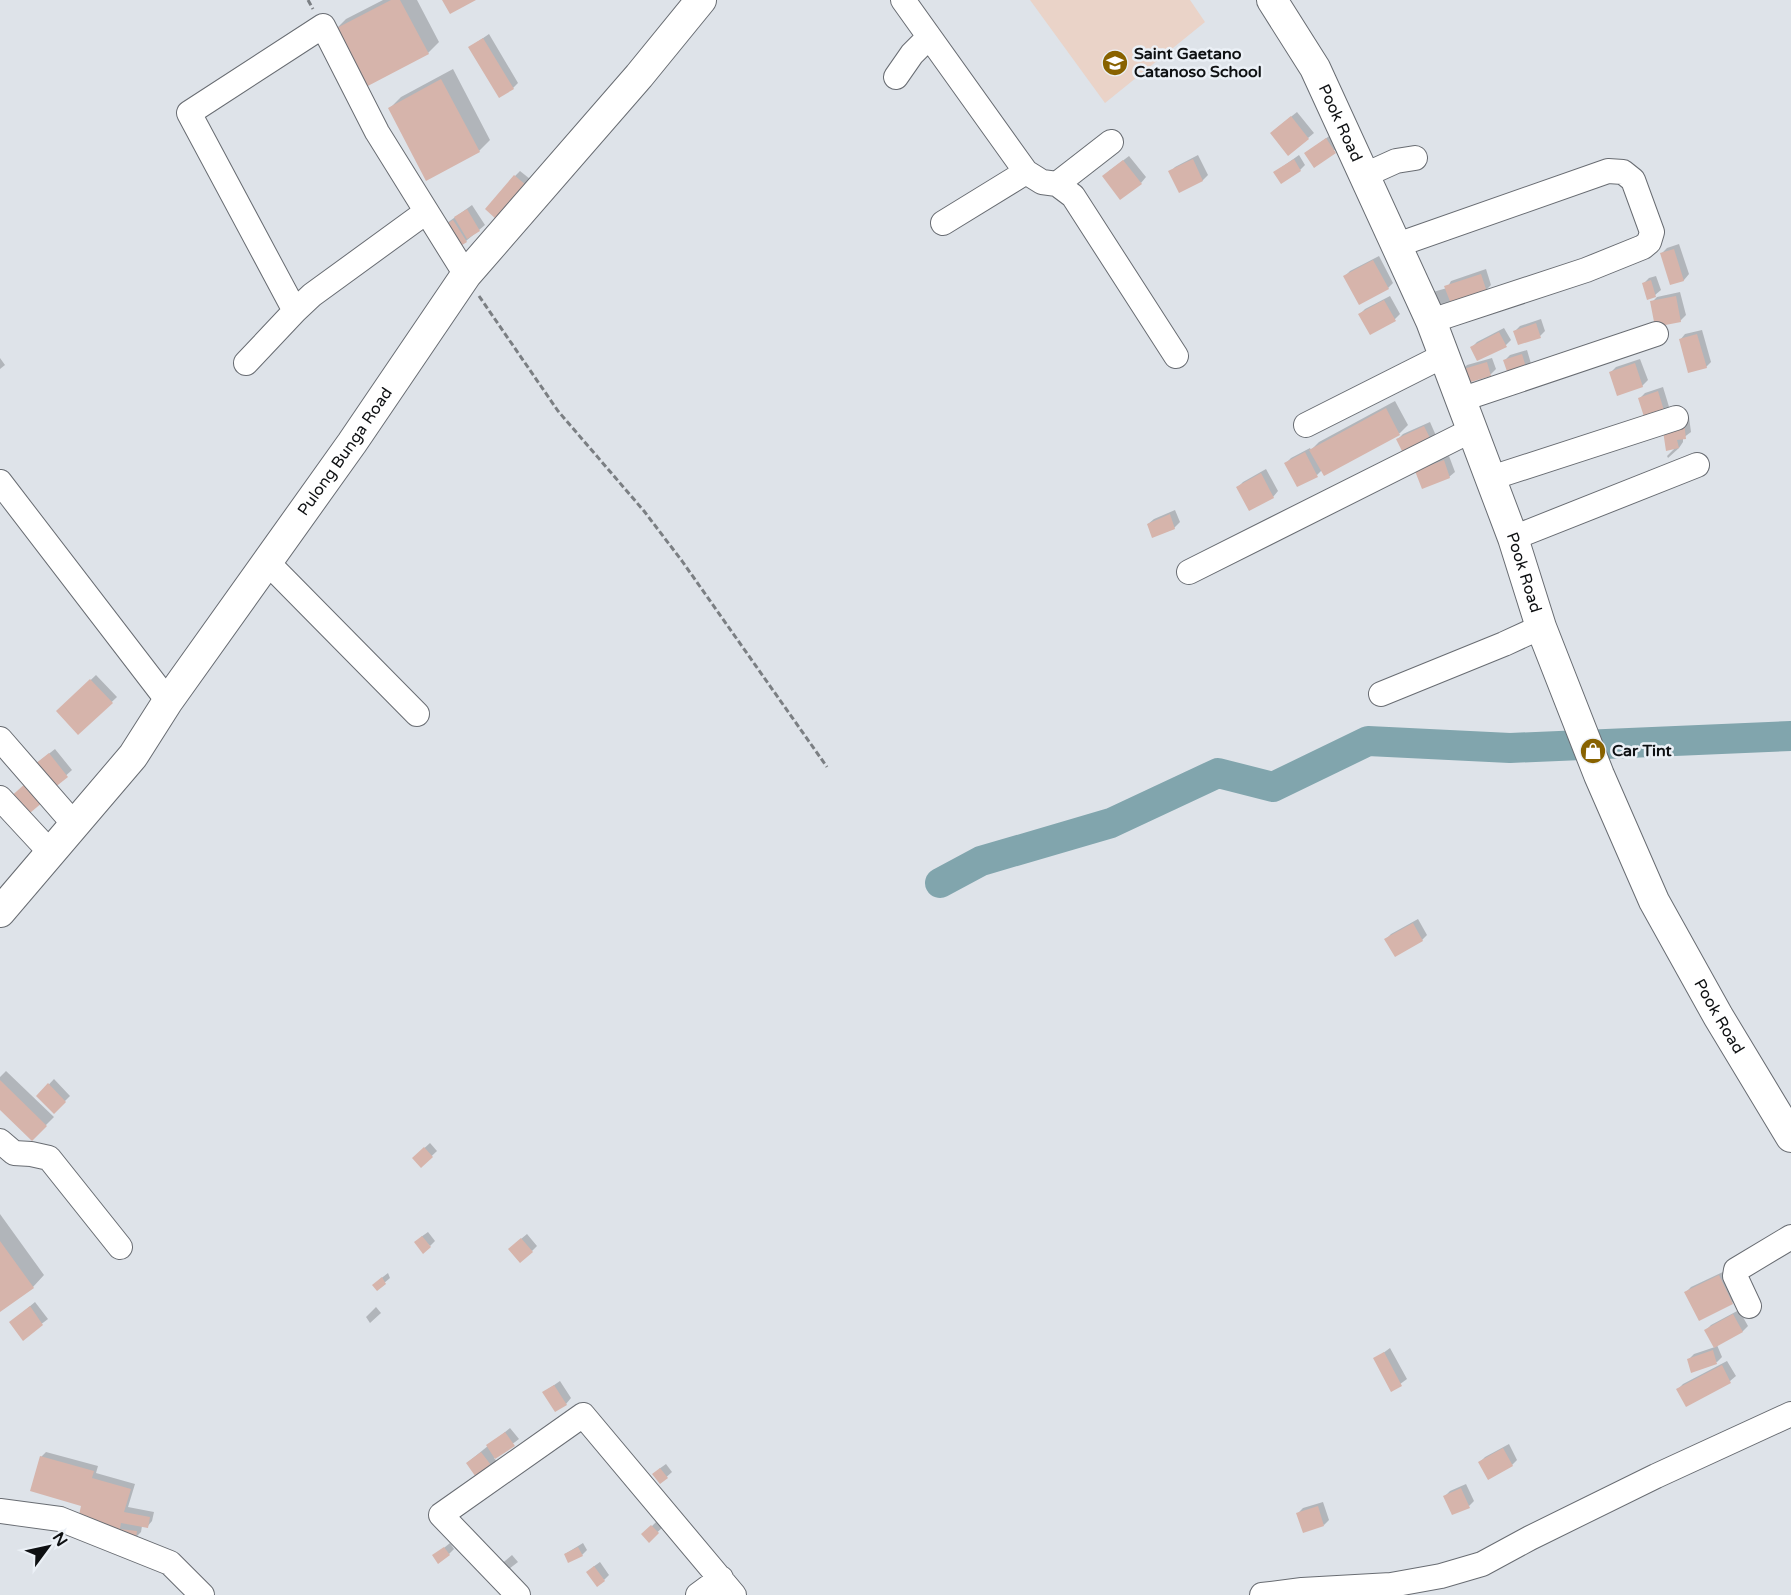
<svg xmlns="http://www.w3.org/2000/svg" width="1791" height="1595" viewBox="0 0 1791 1595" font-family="'Varela Round',sans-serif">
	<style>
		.education { fill: #ead3c8 }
		.shadow { fill: #0003 }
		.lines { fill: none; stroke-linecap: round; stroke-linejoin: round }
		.river { stroke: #81a5ad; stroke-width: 30 }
		.building { fill: #d6b4ab }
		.minor-casing { stroke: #686c72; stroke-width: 26 }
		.major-casing { stroke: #686c72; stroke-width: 32 }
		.path { stroke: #7b7f83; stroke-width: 3; stroke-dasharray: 6 3; stroke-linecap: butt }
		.minor { stroke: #fff; stroke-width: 24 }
		.major { stroke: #fff; stroke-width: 30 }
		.labels { text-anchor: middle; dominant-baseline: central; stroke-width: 5; stroke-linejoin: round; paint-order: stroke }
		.poi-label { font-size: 16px; font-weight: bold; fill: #0e1012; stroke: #ebf0f6; text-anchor: start }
		.street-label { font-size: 16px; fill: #0e1012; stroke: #ebf0f6 }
	</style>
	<rect width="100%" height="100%" fill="#dee3e9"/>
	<path class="education" d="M1030 0H1190L1205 22 1105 103Z"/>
	<path class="shadow" d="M383 0H417L439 42 428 53 335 30 346 19Z
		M489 34 518 83 513 88 470 47Z
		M453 69 490 140 479 151 390 108 401 97Z
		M1297 112 1314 133 1308 138 1277 128Z
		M1332 134 1340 146 1314 165 1306 153Z
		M1198 155 1208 175 1203 180 1180 191 1170 172 1175 167Z
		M1299 155 1305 165 1300 170 1275 172Z
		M1129 156 1146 177 1141 183 1109 171Z
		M520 171 530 179 497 218 515 176Z
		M472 205 485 225 466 241 447 223Z
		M1679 244 1689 274 1684 280 1671 283 1662 253 1667 248Z
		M1379 256 1393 283 1388 288 1345 276 1350 271Z
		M1486 269 1491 285 1486 290 1432 311 1433 292 1447 288 1451 281Z
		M1656 276 1661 290 1655 295 1644 283 1649 278Z
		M1680 292 1686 315 1680 321 1652 302 1657 297Z
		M1390 296 1400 314 1395 319 1370 333 1360 314 1365 309Z
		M1541 319 1545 331 1540 336 1515 331 1520 326Z
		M1504 328 1511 340 1506 345 1472 347 1477 342Z
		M1702 330 1711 362 1706 367 1680 340 1685 334Z
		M1527 350 1532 367 1505 360 1510 355Z
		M0 358 5 365 0 369Z
		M1492 358 1496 369 1491 374 1465 382 1462 370 1467 365Z
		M1640 359 1648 380 1642 386 1611 372 1616 367Z
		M1663 387 1670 410 1665 415 1640 398 1645 393Z
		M1395 401 1408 425 1400 433 1324 474 1322 470 1317 475 1286 463 1291 458 1310 448 1311 450 1319 442Z
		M1689 417 1691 432 1683 438V442L1679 448 1668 458 1667 456 1676 447 1669 420Z
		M1430 422 1437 438 1398 439 1403 434Z
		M1449 456 1455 472 1449 477 1417 471 1422 466Z
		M1266 469 1278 491 1273 497 1250 509 1238 487 1243 482Z
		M1175 510 1180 522 1174 528 1148 524 1154 519Z
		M96 675 117 697 79 733 58 711Z
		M55 749 72 770 50 790 37 763Z
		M1418 919 1427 935 1422 940 1386 939 1391 934Z
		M6 1071 54 1117 32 1139 0 1108V1077Z
		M54 1079 70 1096 54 1112 38 1096Z
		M430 1143 437 1151 421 1166 419 1153Z
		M0 1214 44 1275 33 1287 0 1310Z
		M428 1232 435 1241 430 1246 421 1237Z
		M527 1234 537 1246 532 1251 515 1244Z
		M1725 1271 1738 1297 1732 1303 1699 1319 1686 1292 1691 1287Z
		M388 1273 390 1278 377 1289 379 1280Z
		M35 1302 48 1319 23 1338 11 1322Z
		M376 1307 381 1313 370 1323 366 1317Z
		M1739 1310 1748 1326 1743 1331 1717 1345 1722 1357 1717 1362 1689 1359 1694 1354 1715 1347 1706 1330 1711 1325Z
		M1390 1348 1407 1379 1392 1390 1375 1359Z
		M1727 1361 1736 1376 1730 1381 1686 1405 1678 1389 1683 1384Z
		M560 1381 571 1398 566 1404 544 1392Z
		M510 1428 519 1439 494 1458 498 1463 493 1468 467 1463Z
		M1509 1444 1517 1460 1512 1465 1489 1478 1480 1462 1485 1457Z
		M46 1452 98 1466 96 1473 135 1484 128 1507 154 1512 152 1521 147 1527 142 1526 141 1532 136 1537 114 1534 41 1457Z
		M666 1464 672 1472 661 1482 659 1469Z
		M1466 1484 1474 1501 1469 1506 1445 1496 1450 1491Z
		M1323 1502 1329 1520 1324 1525 1298 1513 1303 1508Z
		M657 1521 663 1527 649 1540 644 1534Z
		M450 1543 454 1549 449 1554 434 1556Z
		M583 1543 587 1550 582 1555 565 1554Z
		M512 1555 518 1562 504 1573 499 1566Z
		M600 1562 609 1575 604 1580 593 1567Z"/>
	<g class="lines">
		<path class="river" d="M940 883 981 861 1111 823 1218 773 1273 787 1368 741 1510 748 1791 736"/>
	</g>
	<path class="building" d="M391 0H400L429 54 364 88 333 30Z
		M442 0H476L450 14Z
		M483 38 514 89 499 98 468 47Z
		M441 79 480 152 426 181 388 108Z
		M1291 116 1309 139 1288 156 1270 133Z
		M1326 138 1336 153 1314 168 1304 153Z
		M1193 159 1203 181 1179 193 1168 171Z
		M1294 159 1301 171 1281 184 1273 172Z
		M1123 160 1142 184 1120 200 1102 176Z
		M514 175 526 185 497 220 485 209Z
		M467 209 480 231 467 239 454 217Z
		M453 220 467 242 454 250 440 228Z
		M1674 249 1684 281 1670 285 1660 253Z
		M1373 260 1389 289 1359 305 1343 276Z
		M1481 274 1487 292 1451 304 1444 286Z
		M1651 280 1656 297 1647 300 1642 283Z
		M1676 296 1681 322 1655 327 1650 301Z
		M1384 300 1396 321 1370 335 1358 314Z
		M1536 323 1541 338 1518 345 1513 331Z
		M1499 332 1507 347 1477 361 1470 347Z
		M1697 334 1707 368 1688 373 1679 339Z
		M1522 354 1528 374 1510 380 1503 360Z
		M1487 362 1491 376 1464 384 1460 370Z
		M1635 363 1643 387 1617 396 1609 372Z
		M1658 391 1666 417 1646 423 1638 398Z
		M1386 408 1400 435 1324 476 1309 450Z
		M1684 422 1686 439 1677 440 1679 448 1666 451 1662 424Z
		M1424 426 1433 444 1405 457 1396 439Z
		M1305 452 1318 477 1297 487 1284 463Z
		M1444 460 1450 478 1422 489 1415 471Z
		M1261 473 1274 498 1249 511 1236 487Z
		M1170 514 1175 529 1152 538 1147 524Z
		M90 679 113 703 78 735 56 711Z
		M49 753 68 777 49 792 30 768Z
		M26 783 43 802 24 818 8 799Z
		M1413 923 1423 941 1395 957 1384 939Z
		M0 1080 47 1126 32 1141 0 1110Z
		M48 1083 66 1102 54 1114 36 1096Z
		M424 1147 433 1157 421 1168 412 1158Z
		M422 1236 431 1247 423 1254 414 1242Z
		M521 1238 533 1252 520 1263 508 1249Z
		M0 1241 34 1288 0 1312Z
		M1719 1275 1733 1304 1699 1321 1684 1292Z
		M382 1277 386 1284 377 1291 372 1285Z
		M30 1306 43 1325 23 1341 9 1322Z
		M1733 1314 1743 1332 1714 1348 1704 1330Z
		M1713 1350 1717 1364 1691 1373 1687 1359Z
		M1384 1352 1402 1386 1391 1392 1373 1358Z
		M1722 1365 1731 1383 1686 1407 1676 1389Z
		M554 1385 567 1405 555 1412 542 1392Z
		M505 1432 515 1446 495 1459 486 1445Z
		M1503 1448 1513 1466 1488 1480 1478 1462Z
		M481 1452 494 1469 478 1480 466 1463Z
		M40 1456 94 1471 92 1478 131 1489 124 1512 150 1517 148 1528 121 1523 120 1529 137 1531 136 1538 77 1524 81 1506 30 1491Z
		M660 1468 668 1478 660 1484 652 1474Z
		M1461 1488 1470 1508 1452 1515 1443 1496Z
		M1318 1506 1324 1526 1303 1533 1296 1513Z
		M651 1525 659 1533 649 1543 641 1534Z
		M444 1547 450 1555 438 1564 432 1555Z
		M578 1547 583 1556 568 1563 564 1554Z
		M594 1566 605 1581 597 1587 586 1572Z"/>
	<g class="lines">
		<g class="minor-casing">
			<path id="minor" d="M903 0 1026 172 1042 182 1057 184 1073 196 1176 356
				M896 77 912 54 929 37
				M1365 175 1396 161 1415 158
				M1057 184 1111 142
				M943 223 1026 172
				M1397 245 1608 171 1623 172 1633 180 1652 232 1649 242 1643 247 1586 270 1431 321
				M295 311 312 295 426 212
				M246 363 295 311 189 113 323 26 377 132 466 275
				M1460 400 1656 334
				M1306 425 1443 356
				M1491 478 1676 418
				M0 482 168 701
				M1513 538 1697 465
				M267 562 417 714
				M1189 572 1472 430
				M1381 694 1504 644 1541 627
				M0 739 74 824
				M0 798 51 853
				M0 1141 14 1153 31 1154 49 1158 120 1247
				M1749 1306 1735 1276 1736 1270 1791 1237
				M0 1511 60 1519 170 1563 202 1595
				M518 1595 441 1515 583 1415 734 1595
				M698 1595 721 1578
				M1262 1595 1302 1590 1391 1585 1441 1576 1482 1564 1530 1538 1656 1476 1791 1414"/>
		</g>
		<g class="major-casing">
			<g id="major">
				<path id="s1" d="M1272 0 1315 68 1431 321 1513 538 1541 627 1599 775 1654 901 1718 1016 1791 1137"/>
				<path id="s2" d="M0 912 133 756 168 701 352 443 466 275 639 76 701 0"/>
			</g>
		</g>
		<path class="path" d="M308 0 313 9
			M479 296 558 411 644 511 682 561 827 767"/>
		<use href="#minor" class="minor"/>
		<use href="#major" class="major"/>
	</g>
	<defs>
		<g id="school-disc" transform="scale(1.35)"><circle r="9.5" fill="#886200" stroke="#ebf0f6"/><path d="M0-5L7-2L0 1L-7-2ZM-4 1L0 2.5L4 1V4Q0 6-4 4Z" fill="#fff"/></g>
		<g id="shop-disc" transform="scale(1.35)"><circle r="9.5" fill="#886200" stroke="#ebf0f6"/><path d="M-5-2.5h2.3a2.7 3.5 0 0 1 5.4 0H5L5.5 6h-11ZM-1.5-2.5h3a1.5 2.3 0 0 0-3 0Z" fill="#fff"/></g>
	</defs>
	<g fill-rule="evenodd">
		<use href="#school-disc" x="1115" y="63"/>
		<use href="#shop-disc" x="1593" y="751"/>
	</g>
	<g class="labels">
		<g class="poi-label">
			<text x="1134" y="54">Saint Gaetano<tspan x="1134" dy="18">Catanoso School</tspan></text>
			<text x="1612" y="751">Car Tint</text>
		</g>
		<g class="street-label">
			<text stroke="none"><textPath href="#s1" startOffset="141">Pook Road</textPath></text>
			<text stroke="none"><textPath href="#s2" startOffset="576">Pulong Bunga Road</textPath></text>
			<text stroke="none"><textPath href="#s1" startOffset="627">Pook Road</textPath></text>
			<text stroke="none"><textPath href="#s1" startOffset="1113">Pook Road</textPath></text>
		</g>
	</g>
	<g transform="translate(48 1547) rotate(57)" stroke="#ebf0f6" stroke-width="4.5" paint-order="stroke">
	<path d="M0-4.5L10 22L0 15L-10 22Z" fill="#0e1012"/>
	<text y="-9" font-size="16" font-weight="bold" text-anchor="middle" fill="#0e1012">N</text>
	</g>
</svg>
